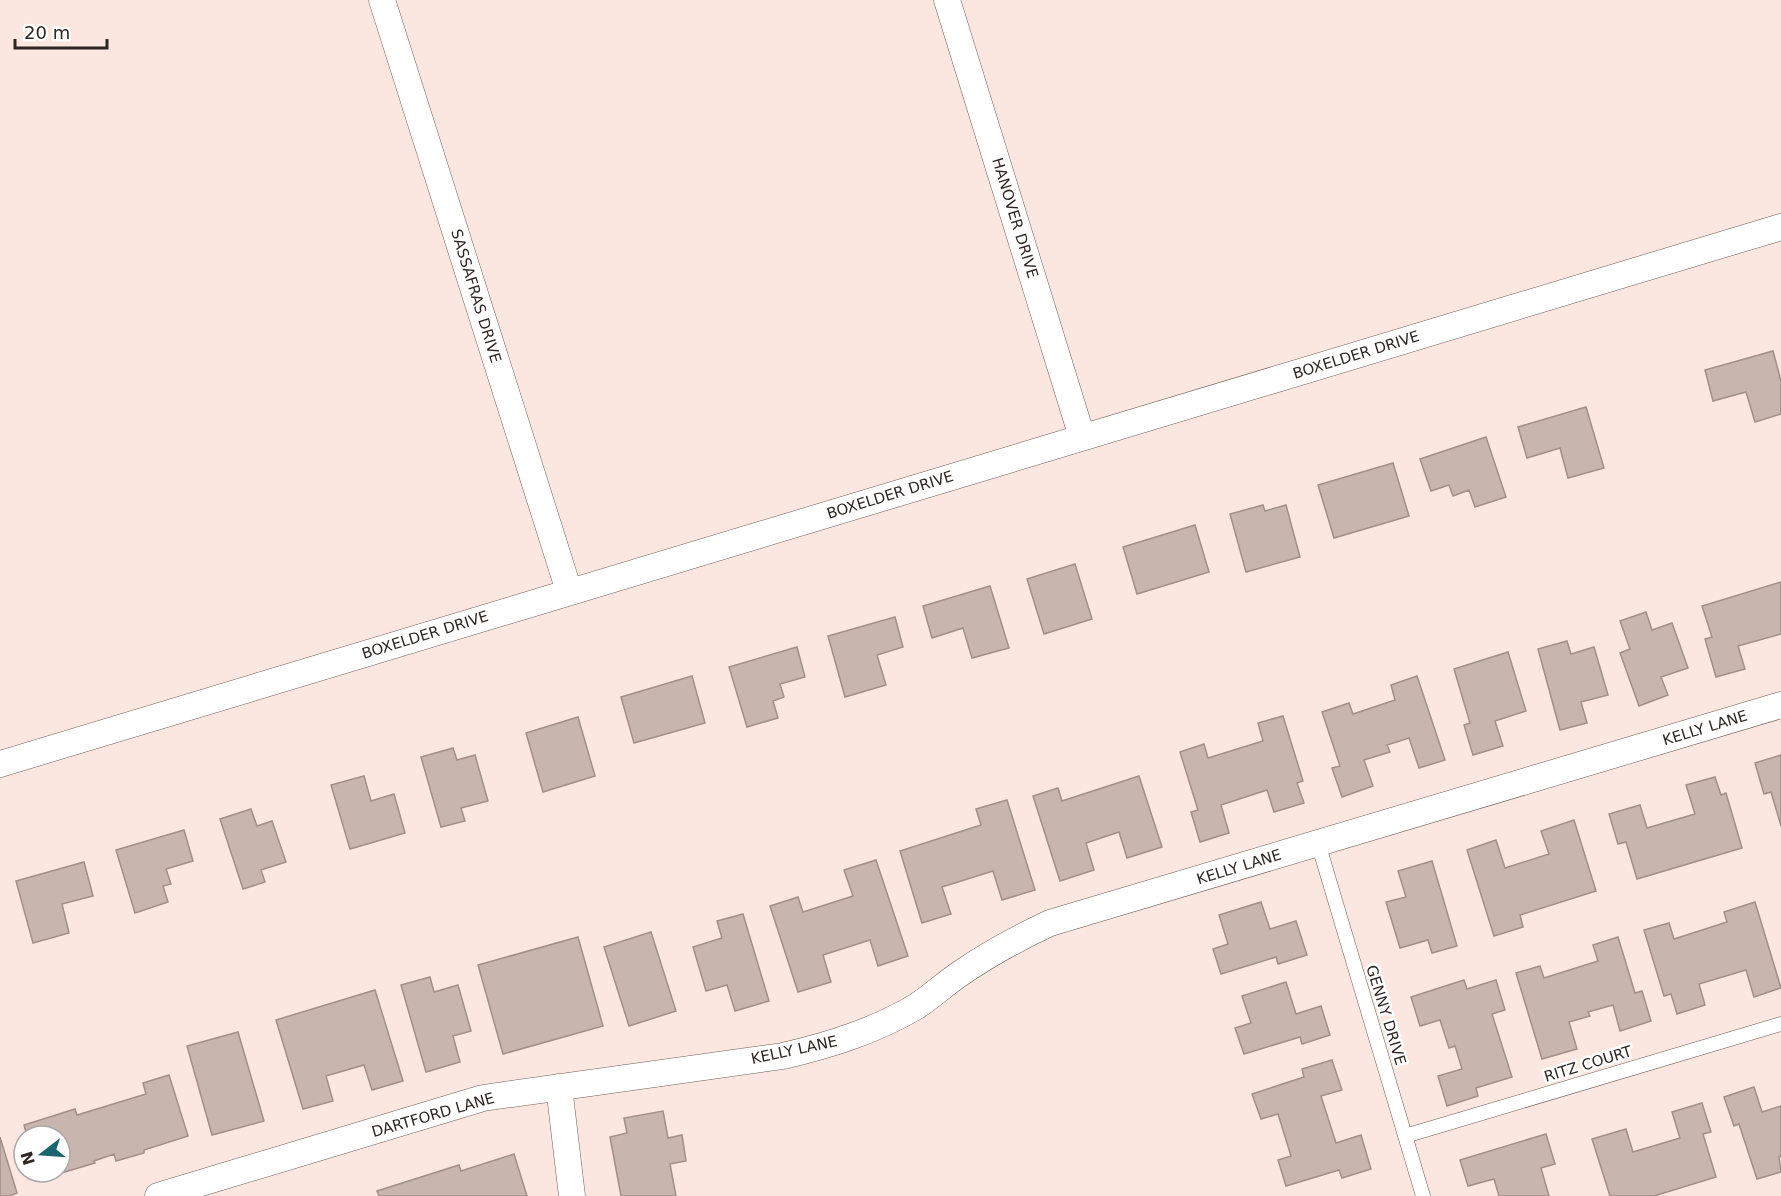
<svg xmlns="http://www.w3.org/2000/svg" width="1781" height="1196" viewBox="0 0 1781 1196" font-family="'DejaVu Sans',sans-serif">
	<style>
		.building { fill: #c8b5ad; stroke: #a18f88; stroke-width: 1.5 }
		.lines { fill: none; stroke-linecap: round; stroke-linejoin: round }
		.service-casing { stroke: #6d5d56; stroke-width: 15 }
		.minor-casing { stroke: #6d5d56; stroke-width: 27 }
		.service { stroke: #fff; stroke-width: 14 }
		.minor { stroke: #fff; stroke-width: 26 }
		.labels { text-anchor: middle; dominant-baseline: central; stroke-width: 5; stroke-linejoin: round; paint-order: stroke }
		.street-label { font-size: 15px; fill: #2e2623; stroke: #fff }
	</style>
	<rect width="100%" height="100%" fill="#fbe7df"/>
	<path class="building" d="M1773 351 1781 381V414L1755 422 1746 392 1713 401 1705 370Z
		M1586 407 1604 468 1568 478 1560 448 1527 458 1518 427Z
		M1486 437 1506 497 1475 507 1469 490 1453 496 1449 485 1431 491 1420 459Z
		M1393 463 1409 516 1334 538 1318 485Z
		M1263 505 1265 511 1286 505 1300 557 1246 572 1230 514Z
		M1195 525 1209 572 1137 594 1123 547Z
		M1075 564 1092 619 1044 634 1027 579Z
		M1781 582V634L1738 646 1745 669 1716 677 1705 639 1712 637 1702 606Z
		M990 586 1009 648 972 658 963 628 932 638 923 606Z
		M1646 612 1652 630 1672 623 1688 668 1661 677 1668 695 1639 706 1620 653 1630 649 1620 621Z
		M895 617 903 647 877 655 886 685 845 697 828 636Z
		M1567 641 1571 654 1594 647 1608 695 1581 702 1587 723 1560 730 1538 649Z
		M797 647 805 677 780 684 784 697 773 701 778 718 747 727 729 667Z
		M1508 652 1526 711 1495 721 1503 746 1473 755 1464 725 1470 723 1454 669Z
		M692 676 705 723 634 743 621 697Z
		M1417 676 1445 760 1419 768 1409 738 1387 745 1390 752 1364 760 1373 786 1342 797 1332 768 1340 766 1322 712 1349 703 1353 714 1395 700 1391 685Z
		M1283 716 1303 781 1297 783 1304 803 1274 812 1267 790 1221 805 1229 833 1200 842 1191 812 1198 810 1180 752 1204 744 1208 758 1263 741 1258 723Z
		M578 717 595 776 543 792 526 733Z
		M453 748 457 760 475 755 488 801 461 808 465 821 441 827 421 757Z
		M1781 755V826L1771 792 1764 794 1755 763Z
		M364 776 371 801 394 794 405 833 350 849 331 785Z
		M1139 776 1162 847 1127 858 1119 832 1086 843 1094 870 1060 881 1033 796 1058 788 1062 801Z
		M1715 777 1721 795 1726 793 1742 848 1637 879 1626 842 1618 844 1609 814 1640 805 1647 828 1695 814 1686 785Z
		M1007 800 1035 890 1002 900 993 871 942 887 951 914 922 923 900 851 981 825 976 809Z
		M251 809 257 826 272 821 286 862 261 870 265 882 243 889 220 819Z
		M1574 820 1596 891 1520 915 1523 927 1494 936 1467 850 1496 840 1505 868 1549 854 1541 831Z
		M184 830 193 861 166 869 171 884 163 886 168 902 135 913 116 850Z
		M876 860 908 956 878 966 870 940 823 955 831 982 798 992 770 906 798 897 803 912 853 896 844 870Z
		M1432 861 1457 946 1432 953 1428 940 1400 948 1386 902 1406 897 1398 871Z
		M84 862 93 896 62 904 69 933 33 943 16 881Z
		M1261 902 1270 929 1296 921 1307 955 1278 964 1276 957 1221 974 1213 949 1228 944 1219 915Z
		M1755 902 1781 988 1754 997 1746 970 1699 984 1705 1005 1677 1014 1671 994 1664 996 1644 930 1669 923 1674 939 1727 922 1724 912Z
		M743 914 769 1001 735 1011 727 985 706 991 693 947 722 938 717 921Z
		M651 932 676 1011 629 1026 604 947Z
		M578 937 603 1026 503 1054 478 965Z
		M1618 937 1635 993 1642 991 1651 1021 1620 1031 1613 1005 1588 1012 1590 1016 1569 1022 1577 1049 1542 1059 1516 973 1540 966 1544 978 1598 961 1593 945Z
		M430 977 434 992 458 985 471 1031 453 1036 460 1062 426 1072 401 985Z
		M1464 980 1467 989 1496 980 1505 1010 1492 1014 1512 1077 1476 1088 1478 1096 1447 1106 1438 1076 1462 1069 1455 1046 1449 1048 1440 1020 1420 1026 1411 997Z
		M1286 982 1296 1014 1321 1006 1330 1035 1302 1044 1300 1037 1244 1054 1235 1028 1251 1023 1242 996Z
		M375 990 403 1081 372 1090 364 1065 326 1076 333 1101 303 1109 276 1020Z
		M238 1032 264 1121 212 1135 187 1046Z
		M1332 1060 1342 1090 1321 1096 1336 1143 1361 1135 1371 1169 1342 1178 1339 1170 1286 1186 1278 1160 1291 1156 1278 1114 1261 1119 1252 1094 1304 1077 1302 1069Z
		M169 1075 188 1136 144 1150V1153L116 1161 114 1154 94 1161 95 1163 41 1179 38 1172H60V1136H27L24 1125 75 1109 77 1115 146 1094 143 1083Z
		M1754 1087 1762 1112 1781 1106V1156L1779 1157 1781 1172 1757 1179 1739 1124 1734 1126 1724 1097Z
		M1702 1103 1711 1132 1703 1134 1716 1177 1654 1196H1610L1592 1139 1626 1129 1633 1152 1680 1138 1672 1112Z
		M663 1111 668 1138 682 1135 686 1161 670 1164 676 1196H621L610 1137 627 1133 624 1118Z
		M1546 1134 1555 1164 1541 1168 1549 1196H1499L1494 1179 1468 1186 1460 1160Z
		M0 1137 17 1193 9 1196H0Z
		M514 1154 527 1196H379L377 1191 459 1165 461 1171Z"/>
	<g class="lines">
		<g class="service-casing">
			<path id="service" d="M1318 843 1423 1196
				M1405 1136 1781 1024"/>
		</g>
		<g class="minor-casing">
			<path id="minor" d="M382 0 569 591
				M947 0 1082 437
				M0 764 1781 227
				M559 1087 572 1196
				M158 1196 483 1098 783 1056C830 1045 875 1031 917 1006 932 996 946 983 961 973 990 953 1018 938 1050 923L1781 705"/>
		</g>
		<use href="#service" class="service"/>
		<use href="#minor" class="minor"/>
	</g>
	<g class="labels">
		<g class="street-label">
			<text transform="translate(1015 218) rotate(73)">HANOVER DRIVE</text>
			<text transform="translate(476 296) rotate(73)">SASSAFRAS DRIVE</text>
			<text transform="translate(1356 355) rotate(-17)">BOXELDER DRIVE</text>
			<text transform="translate(890 495) rotate(-17)">BOXELDER DRIVE</text>
			<text transform="translate(425 635) rotate(-17)">BOXELDER DRIVE</text>
			<text transform="translate(1705 728) rotate(-17)">KELLY LANE</text>
			<text transform="translate(1239 867) rotate(-17)">KELLY LANE</text>
			<text transform="translate(1386 1015) rotate(73)">GENNY DRIVE</text>
			<text transform="translate(794 1050) rotate(-12)">KELLY LANE</text>
			<text transform="translate(1588 1064) rotate(-17)">RITZ COURT</text>
			<text transform="translate(433 1115) rotate(-16)">DARTFORD LANE</text>
		</g>
	</g>
	<g transform="translate(42 1154) rotate(253)"><circle r="28" fill="#ffffff" stroke="#aba8a7" stroke-width="1.5"/>
	<path d="M0-4.5L10 22L0 15L-10 22Z" fill="#1a666f"/>
	<text y="-9" font-size="16" font-weight="bold" text-anchor="middle" fill="#2e2623">N</text>
	</g>
	<path d="M15 39v9h92v-9" fill="none" stroke="#2e2623" stroke-width="3"/>
	<text x="24" y="39" font-size="18" fill="#2e2623" stroke="#ffffff" stroke-width="4.5" paint-order="stroke">20 m</text>
</svg>
